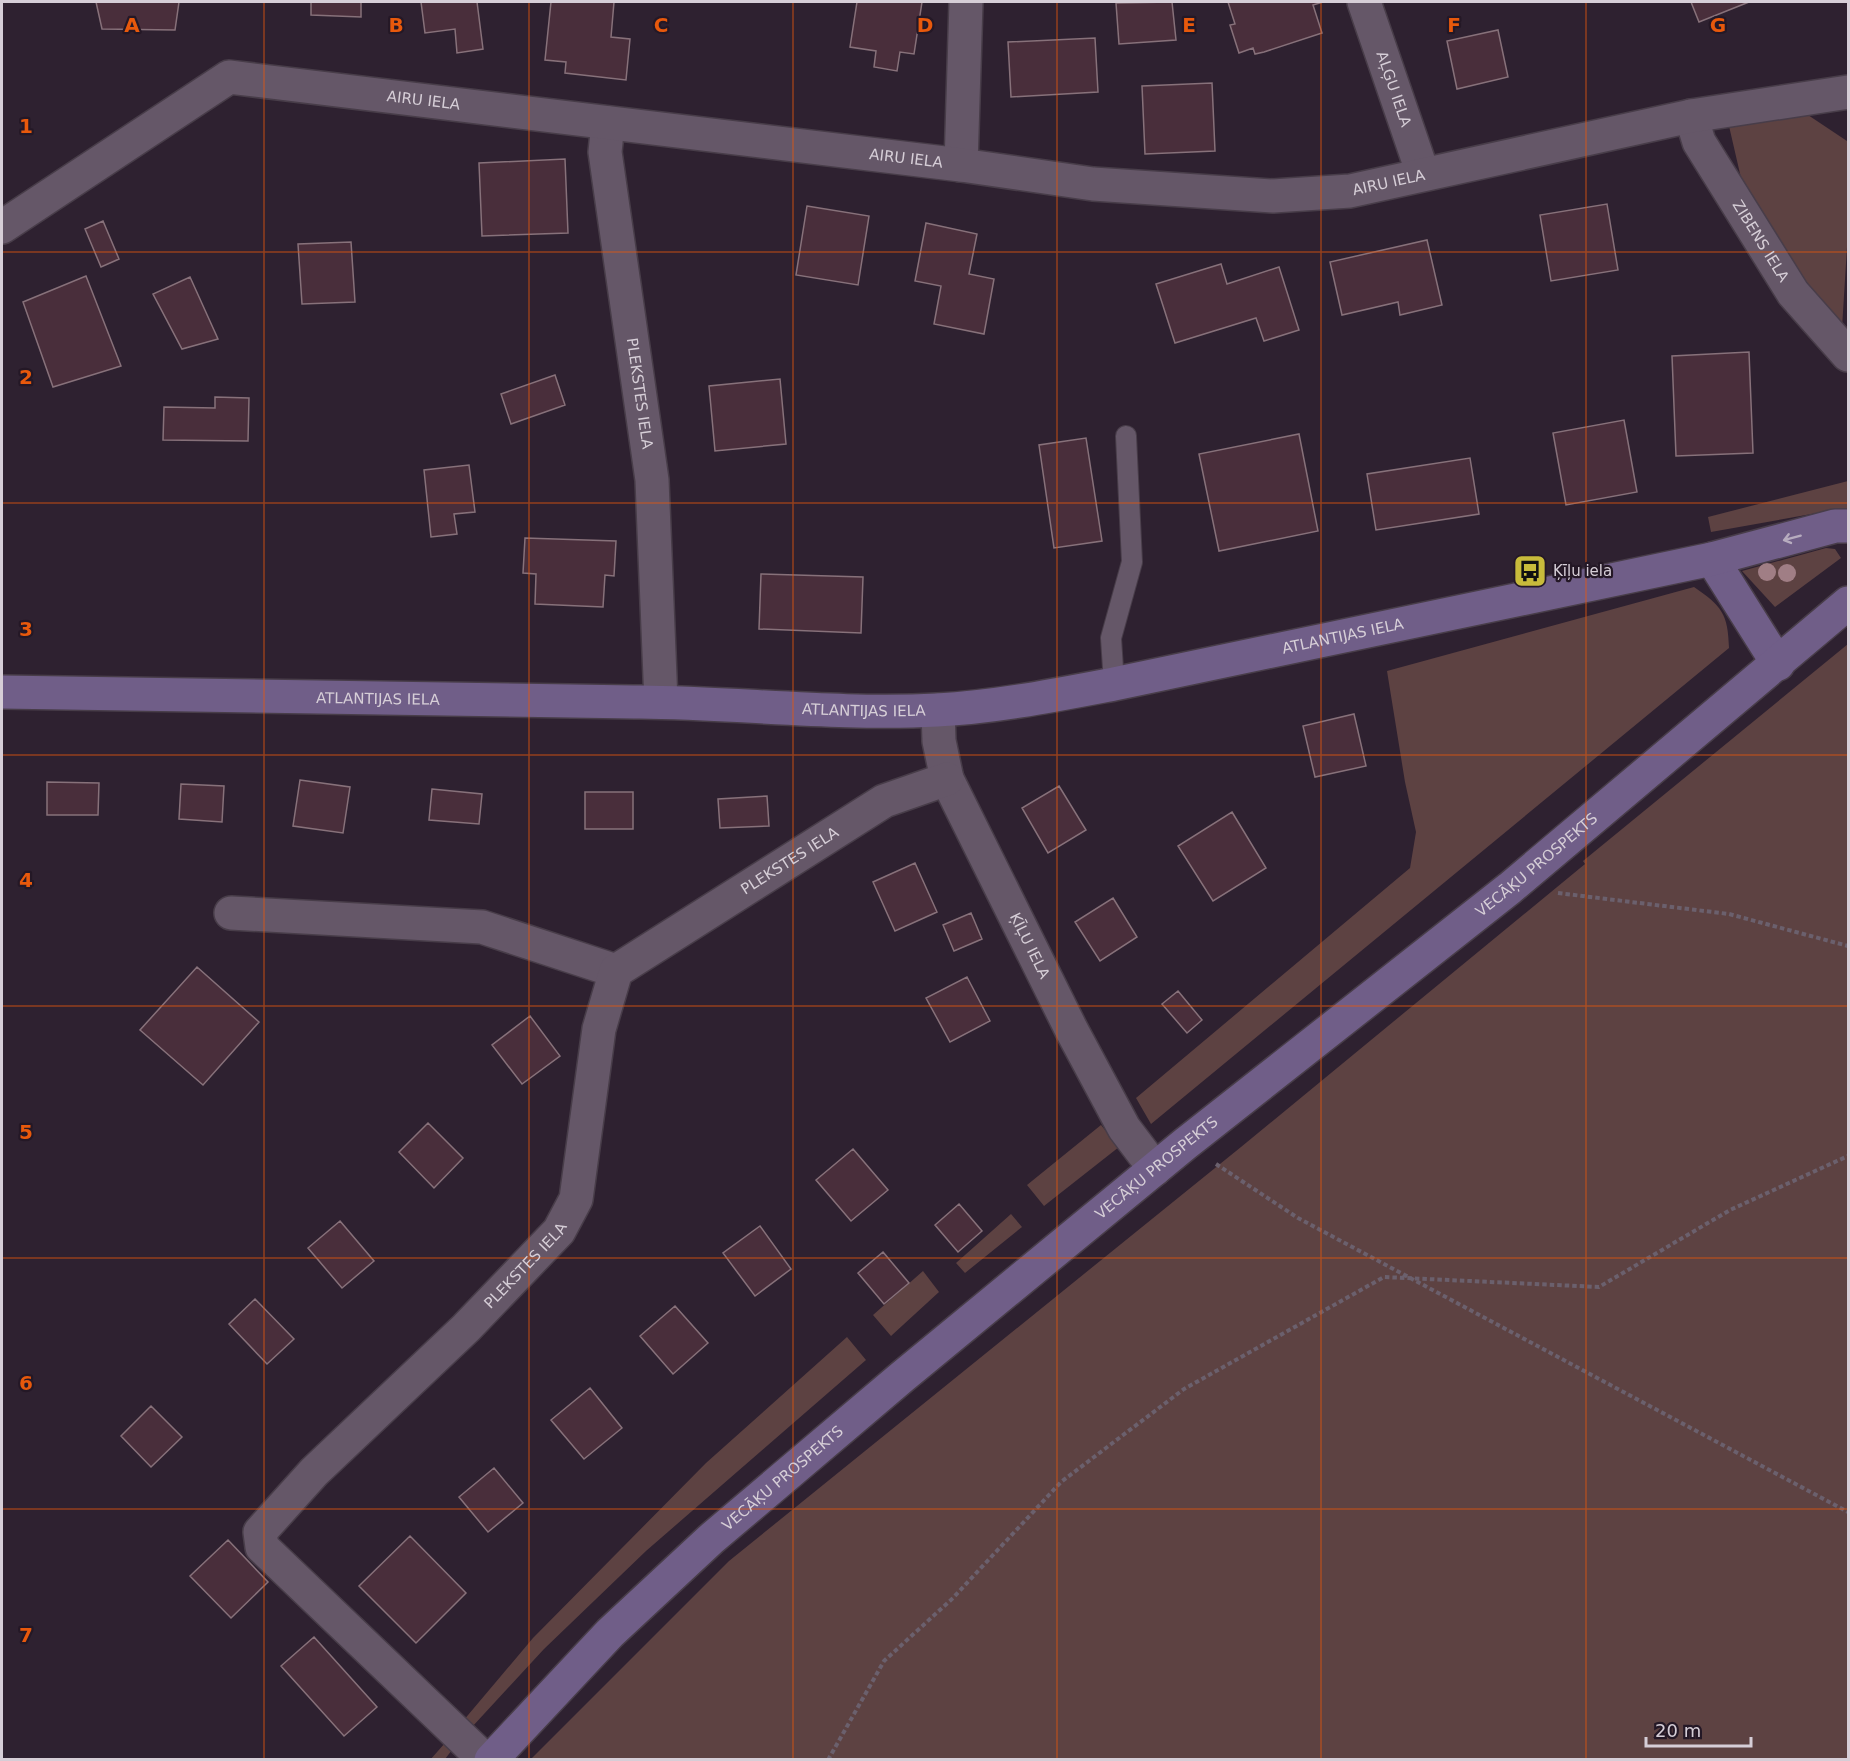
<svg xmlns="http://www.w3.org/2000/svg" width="1850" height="1761" viewBox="0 0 1850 1761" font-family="'DejaVu Sans',sans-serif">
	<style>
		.green { fill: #5d4242 }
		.building { fill: #492e3b; stroke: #87717a; stroke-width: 1.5 }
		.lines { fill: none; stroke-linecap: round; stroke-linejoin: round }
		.service-casing { stroke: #483d49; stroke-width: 22 }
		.minor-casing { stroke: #483d49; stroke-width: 36 }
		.secondary-casing { stroke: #483d49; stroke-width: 36 }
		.path { stroke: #6b606d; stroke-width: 4; stroke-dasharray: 4.5 3; stroke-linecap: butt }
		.service { stroke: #655768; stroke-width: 20 }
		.minor { stroke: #655768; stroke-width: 33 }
		.secondary { stroke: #705e88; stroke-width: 33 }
		.tree { fill: #a07e85 }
		.oneway { stroke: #b7acbf }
		.grid { fill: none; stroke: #e8590c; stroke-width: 1.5; stroke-opacity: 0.55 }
		.labels { text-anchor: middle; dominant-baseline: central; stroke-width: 4.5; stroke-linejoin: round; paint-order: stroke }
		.street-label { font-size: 15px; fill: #d6ced7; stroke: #241826 }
		.poi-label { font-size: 15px; fill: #d6ced7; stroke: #241826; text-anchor: start }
		.grid-label { font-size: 20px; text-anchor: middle; font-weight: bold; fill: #e8590c; stroke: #241826; stroke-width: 4.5; stroke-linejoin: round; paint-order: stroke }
	</style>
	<rect width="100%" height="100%" fill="#2e2130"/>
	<path class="green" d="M1802 111 1847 141 1848 231 1842 328 1802 289 1744 191 1729 126Z
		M1848 481V511L1817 513 1711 532 1708 517Z
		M1826 548 1835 549 1841 558 1775 607 1742 571Z
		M1694 587C1722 606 1728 614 1729 648L1151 1124 1136 1098 1410 868 1416 832 1405 782 1387 671Z
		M1848 644V1759H531L729 1561 1241 1147 1585 864 1583 861Z
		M1101 1125 1119 1147 1044 1206 1027 1185Z
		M1011 1214 1022 1227 965 1273 956 1263Z
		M923 1271 939 1292 891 1336 873 1315Z
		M847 1337 866 1360 646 1551 544 1649 472 1727 463 1721 533 1638 706 1463Z
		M445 1743 452 1750 445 1759 430 1760Z"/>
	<path class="building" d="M96 2H179L175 30 102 29Z
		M311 2H361V17L311 15Z
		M421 2H477L483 49 457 53 455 29 425 33Z
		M551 2H614L611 37 630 39 626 80 565 73 566 62 545 60Z
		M857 2H922L914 54 900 52 897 71 874 67 876 51 850 47Z
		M1172 2 1176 40 1119 44 1116 3Z
		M1228 2H1323L1313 5 1322 33 1264 52 1255 54 1253 48 1239 53 1230 25 1235 24Z
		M1691 2H1749L1699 22Z
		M1498 30 1508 77 1457 89 1447 41Z
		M1095 38 1098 92 1011 97 1008 42Z
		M1212 83 1215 151 1145 154 1142 86Z
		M565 159 568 233 482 236 479 163Z
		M1607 204 1618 270 1551 281 1540 215Z
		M807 206 869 216 858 285 796 275Z
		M103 221 119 259 101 267 85 229Z
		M926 223 977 234 969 274 994 279 984 334 934 324 941 286 915 281Z
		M1427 240 1442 305 1400 315 1398 302 1342 315 1330 262Z
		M351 242 355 302 302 304 298 244Z
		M1221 264 1227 284 1279 267 1299 330 1264 341 1256 318 1175 343 1156 284Z
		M86 276 121 366 53 387 23 302Z
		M190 277 218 339 182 349 153 294Z
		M1749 352 1753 453 1676 456 1672 356Z
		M555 375 565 405 511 424 501 394Z
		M780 379 786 444 715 451 709 386Z
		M215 397 249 398 248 441 163 440 164 407 215 408Z
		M1624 420 1637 492 1566 505 1553 433Z
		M1299 434 1318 531 1219 551 1199 454Z
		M1086 438 1102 541 1054 548 1039 445Z
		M1470 458 1479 514 1376 530 1367 474Z
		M469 465 475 512 454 514 457 534 431 537 424 470Z
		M525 538 616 541 614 576 605 575 603 607 535 604 536 574 523 573Z
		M761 574 863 577 861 633 759 629Z
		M1354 714 1366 766 1315 777 1303 726Z
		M300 780 350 787 343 833 293 826Z
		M47 782 99 783 98 815H47Z
		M181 784 224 786 222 822 179 819Z
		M1059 786 1086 830 1048 853 1022 808Z
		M432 789 482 794 479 824 429 820Z
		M585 792H633V829H585Z
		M767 796 769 826 720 828 718 799Z
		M1232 812 1266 868 1213 901 1178 846Z
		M915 863 937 912 895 931 873 882Z
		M1113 898 1137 937 1100 961 1075 922Z
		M971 913 982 939 954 951 943 925Z
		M197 967 259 1022 203 1085 140 1030Z
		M967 977 990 1021 950 1042 926 998Z
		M1178 991 1202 1020 1187 1033 1162 1004Z
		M530 1016 560 1056 522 1084 492 1045Z
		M428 1123 463 1158 434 1188 399 1152Z
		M853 1149 888 1190 851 1221 816 1180Z
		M959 1204 982 1231 958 1252 935 1225Z
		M340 1221 374 1261 342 1288 308 1248Z
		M760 1226 791 1269 755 1296 723 1253Z
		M883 1252 909 1283 884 1304 858 1273Z
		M255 1299 294 1339 267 1364 229 1324Z
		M675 1306 708 1343 673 1374 640 1336Z
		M590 1388 622 1428 584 1459 551 1420Z
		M151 1406 182 1437 151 1467 121 1436Z
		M494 1468 523 1503 488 1532 459 1497Z
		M410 1536 466 1593 416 1643 359 1586Z
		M228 1540 268 1582 231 1618 190 1576Z
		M314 1637 377 1707 344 1736 281 1666Z"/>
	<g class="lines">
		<g class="service-casing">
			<path id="service" d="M1114 684 1111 638 1132 562 1126 436"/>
		</g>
		<g class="minor-casing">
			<g id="minor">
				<path id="s1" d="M1364 2 1423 174"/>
				<path id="s2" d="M1691 116 1699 142 1793 293 1848 355"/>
				<path id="s3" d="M608 123 605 152 652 480 661 702"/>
				<path d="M961 165 966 2"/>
				<path id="s4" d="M2 227 229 77 961 165 1093 184 1273 196 1350 191 1691 116 1848 92"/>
				<path id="s5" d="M938 710 939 741 947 779 1071 1029 1124 1128 1155 1169"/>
				<path d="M231 913 482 927 616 971"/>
				<path id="s6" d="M485 1760 262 1547 260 1532 314 1472 466 1328 559 1231 576 1199 599 1029 616 971 884 801 947 779"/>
			</g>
		</g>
		<g class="secondary-casing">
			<g id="secondary">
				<path d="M1712 559 1778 664"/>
				<path id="s7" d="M2 692C214 697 427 700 640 702 739 703 838 715 937 710 996 707 1056 695 1114 684L1712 559 1835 526H1848"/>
				<path id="s8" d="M491 1760 610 1633 711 1539 902 1377 1185 1144 1510 888 1848 603"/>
			</g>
		</g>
		<path class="path" d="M1558 893 1729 914 1848 946
			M1216 1164 1298 1218 1848 1512
			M828 1760 884 1661 953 1598 1061 1482 1184 1389 1384 1277 1599 1287 1730 1210 1848 1156"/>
		<use href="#service" class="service"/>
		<use href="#minor" class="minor"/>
		<use href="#secondary" class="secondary"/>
	</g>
	<g class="tree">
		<circle cx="1767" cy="572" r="9"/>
		<circle cx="1787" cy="573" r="9"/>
	</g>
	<defs><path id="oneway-shaft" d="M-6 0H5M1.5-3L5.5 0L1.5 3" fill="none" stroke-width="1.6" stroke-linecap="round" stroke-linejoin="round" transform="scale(1.5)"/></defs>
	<use class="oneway" href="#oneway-shaft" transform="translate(1792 538) rotate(165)"/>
	<path class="grid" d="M264 2V1760M529 2V1760M793 2V1760M1057 2V1760M1321 2V1760M1586 2V1760M2 252H1848M2 503H1848M2 755H1848M2 1006H1848M2 1258H1848M2 1509H1848"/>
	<defs>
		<g id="bus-square" transform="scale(1.725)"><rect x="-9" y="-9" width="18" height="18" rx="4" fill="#c8bb3b" stroke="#241826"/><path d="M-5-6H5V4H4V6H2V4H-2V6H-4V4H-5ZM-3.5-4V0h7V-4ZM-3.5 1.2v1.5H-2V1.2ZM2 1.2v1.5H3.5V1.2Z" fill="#111"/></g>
	</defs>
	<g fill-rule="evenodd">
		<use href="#bus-square" x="1530" y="571"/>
	</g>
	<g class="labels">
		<g class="street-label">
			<text stroke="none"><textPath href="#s1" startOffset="92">AĻĢU IELA</textPath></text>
			<text stroke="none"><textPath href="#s4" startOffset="468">AIRU IELA</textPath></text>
			<text stroke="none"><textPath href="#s4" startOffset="954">AIRU IELA</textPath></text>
			<text stroke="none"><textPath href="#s4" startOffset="1440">AIRU IELA</textPath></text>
			<text stroke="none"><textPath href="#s2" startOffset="144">ZIBENS IELA</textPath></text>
			<text stroke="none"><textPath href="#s3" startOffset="273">PLEKSTES IELA</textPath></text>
			<text stroke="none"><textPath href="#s7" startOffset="1348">ATLANTIJAS IELA</textPath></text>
			<text stroke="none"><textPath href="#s7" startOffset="376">ATLANTIJAS IELA</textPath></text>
			<text stroke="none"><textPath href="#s7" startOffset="862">ATLANTIJAS IELA</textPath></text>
			<text stroke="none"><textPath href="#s6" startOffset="1222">PLEKSTES IELA</textPath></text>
			<text stroke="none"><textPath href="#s8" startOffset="1378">VECĀĶU PROSPEKTS</textPath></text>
			<text stroke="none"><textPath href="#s5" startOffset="256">ĶĪĻU IELA</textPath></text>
			<text stroke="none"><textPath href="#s8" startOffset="892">VECĀĶU PROSPEKTS</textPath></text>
			<text stroke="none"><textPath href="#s6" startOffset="700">PLEKSTES IELA</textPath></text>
			<text stroke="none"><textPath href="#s8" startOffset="406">VECĀĶU PROSPEKTS</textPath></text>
		</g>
		<g class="poi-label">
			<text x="1553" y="571">Ķīļu iela</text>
		</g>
	</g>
	<g class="grid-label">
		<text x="132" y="32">A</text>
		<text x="396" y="32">B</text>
		<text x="661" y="32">C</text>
		<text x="925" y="32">D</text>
		<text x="1189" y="32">E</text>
		<text x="1454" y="32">F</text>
		<text x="1718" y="32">G</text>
		<text x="26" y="133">1</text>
		<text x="26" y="384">2</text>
		<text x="26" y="636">3</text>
		<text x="26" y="887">4</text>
		<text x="26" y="1139">5</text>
		<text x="26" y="1390">6</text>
		<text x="26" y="1642">7</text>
	</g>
	<rect width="1850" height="1761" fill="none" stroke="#d6ced7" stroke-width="6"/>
	<path d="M1646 1737v9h105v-9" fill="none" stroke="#d6ced7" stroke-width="3"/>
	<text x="1655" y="1737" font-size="18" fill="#d6ced7" stroke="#241826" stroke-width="4.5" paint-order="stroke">20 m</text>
</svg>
